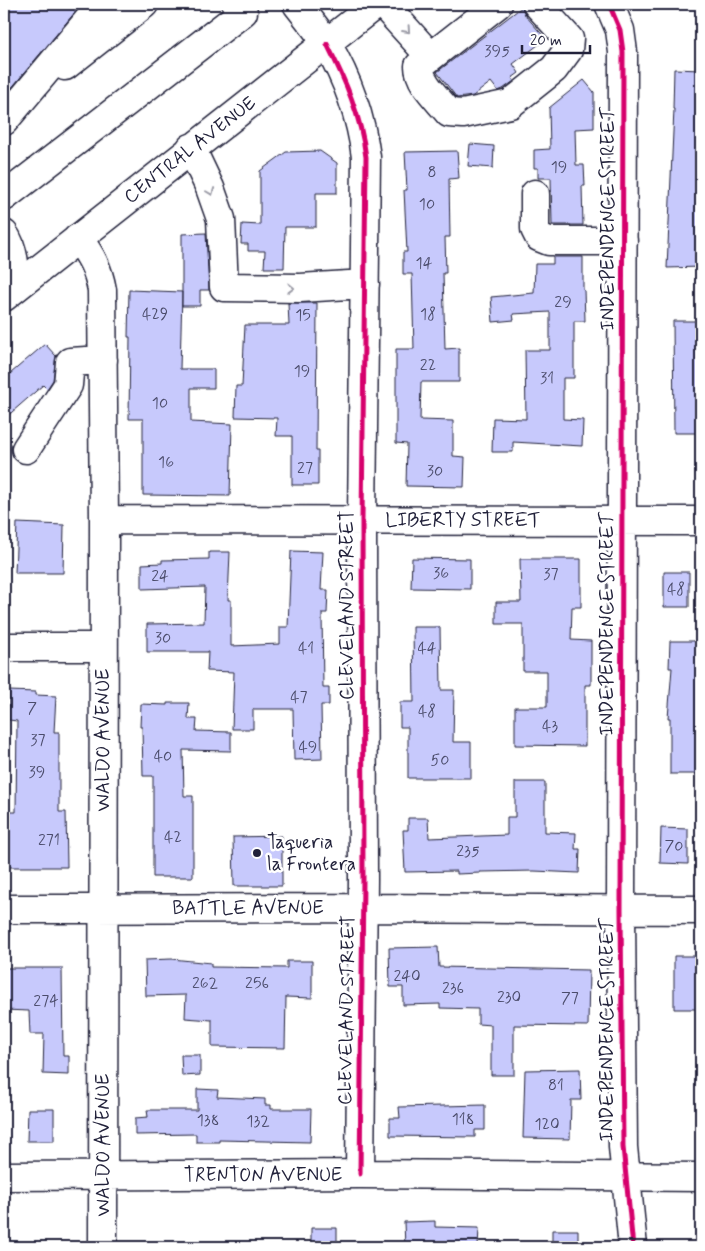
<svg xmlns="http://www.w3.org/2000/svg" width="705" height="1251" viewBox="0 0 705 1251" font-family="Mynerve,sans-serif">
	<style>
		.building { fill: #c7c9fc; stroke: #22223b }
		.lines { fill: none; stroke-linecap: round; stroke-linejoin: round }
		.minor-casing { stroke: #22223b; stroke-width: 31 }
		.major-casing { stroke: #22223b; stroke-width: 31 }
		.minor { stroke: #fff; stroke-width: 28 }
		.major { stroke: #fff; stroke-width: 28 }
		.cycleway-casing { stroke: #fff; stroke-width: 8 }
		.cycleway { stroke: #d6006c; stroke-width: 5 }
		.oneway { stroke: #9c9ca7 }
		.poi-dot { fill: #22223b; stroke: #fff; stroke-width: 2 }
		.labels { text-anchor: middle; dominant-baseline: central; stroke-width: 5; stroke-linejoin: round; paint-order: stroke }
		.number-label { font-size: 16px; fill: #4b4c6b }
		.street-label { font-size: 19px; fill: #22223b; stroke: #fff }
		.poi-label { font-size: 19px; fill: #22223b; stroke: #fff; text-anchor: start }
	</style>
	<rect width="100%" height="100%" fill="#fff"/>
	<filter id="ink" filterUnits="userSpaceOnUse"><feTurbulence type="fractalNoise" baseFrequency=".02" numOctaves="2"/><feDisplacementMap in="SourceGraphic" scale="10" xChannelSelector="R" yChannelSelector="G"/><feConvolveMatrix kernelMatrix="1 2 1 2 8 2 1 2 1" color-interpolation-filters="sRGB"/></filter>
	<g filter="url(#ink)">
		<path class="building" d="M4 4H82L4 97Z
			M522 7 525 15 546 39 513 64 519 73 512 78 514 81 503 89 498 91 491 82 473 96 457 98 437 72Z
			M674 69 701 70V267L667 268 674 109H673Z
			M584 80 594 92V128L575 129 576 165H584L585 186H582L583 225H552L551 178H538V168H534V150L550 149 549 108Z
			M470 144 494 146 493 168 468 166Z
			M320 151 337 163V193H316V227H285L284 268H264L265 251H248V244H241L242 224 260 225V171L286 152Z
			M457 151 459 178 449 179 450 237H445L446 273H443L445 349 459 348V382H421L420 420 453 421V456L465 457 464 487 406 486 407 444 396 443V349H414L412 274H403V252H407L404 190H407L405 152Z
			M206 233 209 290H200V306H182V234Z
			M553 257H583V290H584L585 321H574V378H563V419L583 420 582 446 513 442V452H492L493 418 526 419 525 350H550V312L513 314 514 320 493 322 491 297 534 293 535 264H553Z
			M129 290 182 292 180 369H214V388H191V422L232 424 230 496 143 495V419H129L130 337H128Z
			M288 303H317L316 451H318V485H292V436H276L277 418 235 417 236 386H242L245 325H289Z
			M673 321H701V433H674Z
			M45 344 56 356 53 380 47 389 43 385 4 419V379Z
			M17 523 64 525 63 573H15Z
			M291 551 323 552 321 590H328L327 613H322L323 688H329V705H321L322 759 294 760 293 709H253V729H232L234 672 207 671 208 652H147V624L204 623 205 587 142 589V564L162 563V560L209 559V552H230L228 600H231V646L280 644V627H288Z
			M412 558 470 559V589L411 588Z
			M520 559H581V607H572L571 640 591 641V685H585V746L515 745V707H547V671H523V624H496V602H521Z
			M664 572H689V607H664Z
			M413 627H440L441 690H454L453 742H471V778H408V727H400V702H414Z
			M670 641H701V774H670V718H668L672 668H669Z
			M9 691 36 692V695L56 696 54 732H59V812H66L67 867H4V812H16L17 721 9 720Z
			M167 703H189L188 719H197L196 731 231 732V751L183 750 184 796H193V877H153V776H143L142 727H140L141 704 167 705Z
			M515 782H545V832L576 833 575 849H580L579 873 534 871 480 872V873L457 874V871L405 872 403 830H408V818H428L429 838 507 835V817H515Z
			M661 828 688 829V864L660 863Z
			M282 836V886H234L233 837Z
			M438 947 439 967 589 970 588 1026 514 1025V1075H491V1025L478 1024V1009L440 1008V1004L403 1005V987H390L389 948Z
			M674 956H701V1009H674Z
			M172 959 211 963V967L287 968V961H312V998L286 997 285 1048 212 1047V1020L185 1018 186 995 146 996 145 960Z
			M4 968H62L63 1056H69V1075L43 1074 44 1034H30L29 1011 4 1010Z
			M181 1055H200V1075L182 1076Z
			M580 1069 581 1100H571L570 1139 523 1138 525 1070Z
			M197 1089 218 1090 217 1097 265 1099V1105H271V1109H311L310 1142 219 1140V1142H196V1134L135 1135V1118L148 1117 147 1110H197Z
			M485 1105V1130H475V1137L390 1136V1118H400L399 1107Z
			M28 1109H54V1141H27Z
			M435 1221V1227L479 1228 478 1247H405L404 1222Z
			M311 1228H337V1247H311Z
			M552 1230H578V1247H552Z"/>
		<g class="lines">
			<g class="minor-casing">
				<path id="minor" d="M297 4C307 17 318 30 327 44 347 78 361 118 366 157L362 520 363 879 360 1174
					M383 4 430 56
					M498 4 419 66C419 83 439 100 449 113L463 114 510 104 554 69 568 50 569 39 537 4
					M609 4 620 30 623 52 621 910 623 1147 633 1247
					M65 66 144 4
					M4 121 102 4
					M191 148 210 188 221 219 224 287 300 288 365 284
					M535 194V229L539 237 549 241H623
					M4 197 243 12 236 4
					M4 234C14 248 15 269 16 287
					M78 238C91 256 98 268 102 290L104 520 103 1247
					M26 449 68 385 70 362 103 360
					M104 520 701 521
					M4 647H103
					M4 909 363 908 701 910
					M4 1176 360 1174 701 1177"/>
			</g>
			<g class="major-casing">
				<path id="major" d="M4 297 376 4"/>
			</g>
			<use href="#minor" class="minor"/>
			<use href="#major" class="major"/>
			<g class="cycleway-casing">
				<path id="cycleway" d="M609 4 620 30 623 52 621 910 623 1147 633 1247
					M327 44C345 80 361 116 366 157L362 520 363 879 360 1174"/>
			</g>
			<use href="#cycleway" class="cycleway"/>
		</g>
		<defs><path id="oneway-chevron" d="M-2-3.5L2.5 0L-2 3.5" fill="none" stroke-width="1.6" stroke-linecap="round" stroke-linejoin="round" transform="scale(1.25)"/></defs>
		<g class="oneway">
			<use href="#oneway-chevron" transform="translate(407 30) rotate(48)"/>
			<use href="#oneway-chevron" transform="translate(211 192) rotate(69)"/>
			<use href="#oneway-chevron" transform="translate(291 288) rotate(1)"/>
		</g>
	</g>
	<circle class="poi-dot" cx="257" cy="853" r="5"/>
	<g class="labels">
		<g class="number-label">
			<text x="497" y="51">395</text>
			<text x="559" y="167">19</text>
			<text x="432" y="172">8</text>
			<text x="427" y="204">10</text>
			<text x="424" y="263">14</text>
			<text x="563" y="302">29</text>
			<text x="155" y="314">429</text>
			<text x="428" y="314">18</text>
			<text x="303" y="315">15</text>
			<text x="428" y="365">22</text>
			<text x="302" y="371">19</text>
			<text x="547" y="378">31</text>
			<text x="160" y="403">10</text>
			<text x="166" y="462">16</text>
			<text x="305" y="468">27</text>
			<text x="435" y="471">30</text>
			<text x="441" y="573">36</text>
			<text x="551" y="574">37</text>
			<text x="160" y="576">24</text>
			<text x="676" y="589">48</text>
			<text x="163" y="638">30</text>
			<text x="306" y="648">41</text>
			<text x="427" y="648">44</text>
			<text x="299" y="697">47</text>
			<text x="32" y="708">7</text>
			<text x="427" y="711">48</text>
			<text x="550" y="726">43</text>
			<text x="38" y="740">37</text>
			<text x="308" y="747">49</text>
			<text x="163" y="756">40</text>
			<text x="440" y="760">50</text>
			<text x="37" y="772">39</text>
			<text x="173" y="837">42</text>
			<text x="49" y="840">271</text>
			<text x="674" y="846">70</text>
			<text x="468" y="851">235</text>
			<text x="407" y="976">240</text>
			<text x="205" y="983">262</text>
			<text x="257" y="983">256</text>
			<text x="453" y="988">236</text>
			<text x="509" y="997">230</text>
			<text x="570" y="998">77</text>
			<text x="46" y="1001">274</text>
			<text x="556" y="1085">81</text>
			<text x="463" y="1119">118</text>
			<text x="208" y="1120">138</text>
			<text x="258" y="1121">132</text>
			<text x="547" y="1124">120</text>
		</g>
		<g class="street-label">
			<text transform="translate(190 150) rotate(-38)">CENTRAL AVENUE</text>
			<text transform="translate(608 219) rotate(-90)">INDEPENDENCE STREET</text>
			<text x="463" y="520">LIBERTY STREET</text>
			<text transform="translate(347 605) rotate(-90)">CLEVELAND STREET</text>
			<text transform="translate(607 624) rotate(-90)">INDEPENDENCE STREET</text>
			<text transform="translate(103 740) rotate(-90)">WALDO AVENUE</text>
			<text x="248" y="908">BATTLE AVENUE</text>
			<text transform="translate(347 1010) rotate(-89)">CLEVELAND STREET</text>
			<text transform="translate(607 1030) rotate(-90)">INDEPENDENCE STREET</text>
			<text transform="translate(103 1145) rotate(-90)">WALDO AVENUE</text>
			<text x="263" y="1175">TRENTON AVENUE</text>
		</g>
		<g class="poi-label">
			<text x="267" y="842">Taqueria<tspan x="267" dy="22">la Frontera</tspan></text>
		</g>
	</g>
	<rect width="705" height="1251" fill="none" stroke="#fff" stroke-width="20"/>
	<rect x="10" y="10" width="685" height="1231" fill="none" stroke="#22223b" stroke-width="2" filter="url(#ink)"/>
	<path d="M522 45v8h68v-8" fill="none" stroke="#22223b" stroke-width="2.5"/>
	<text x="530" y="45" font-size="15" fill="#22223b" stroke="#ffffff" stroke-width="4" paint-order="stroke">20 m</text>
</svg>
